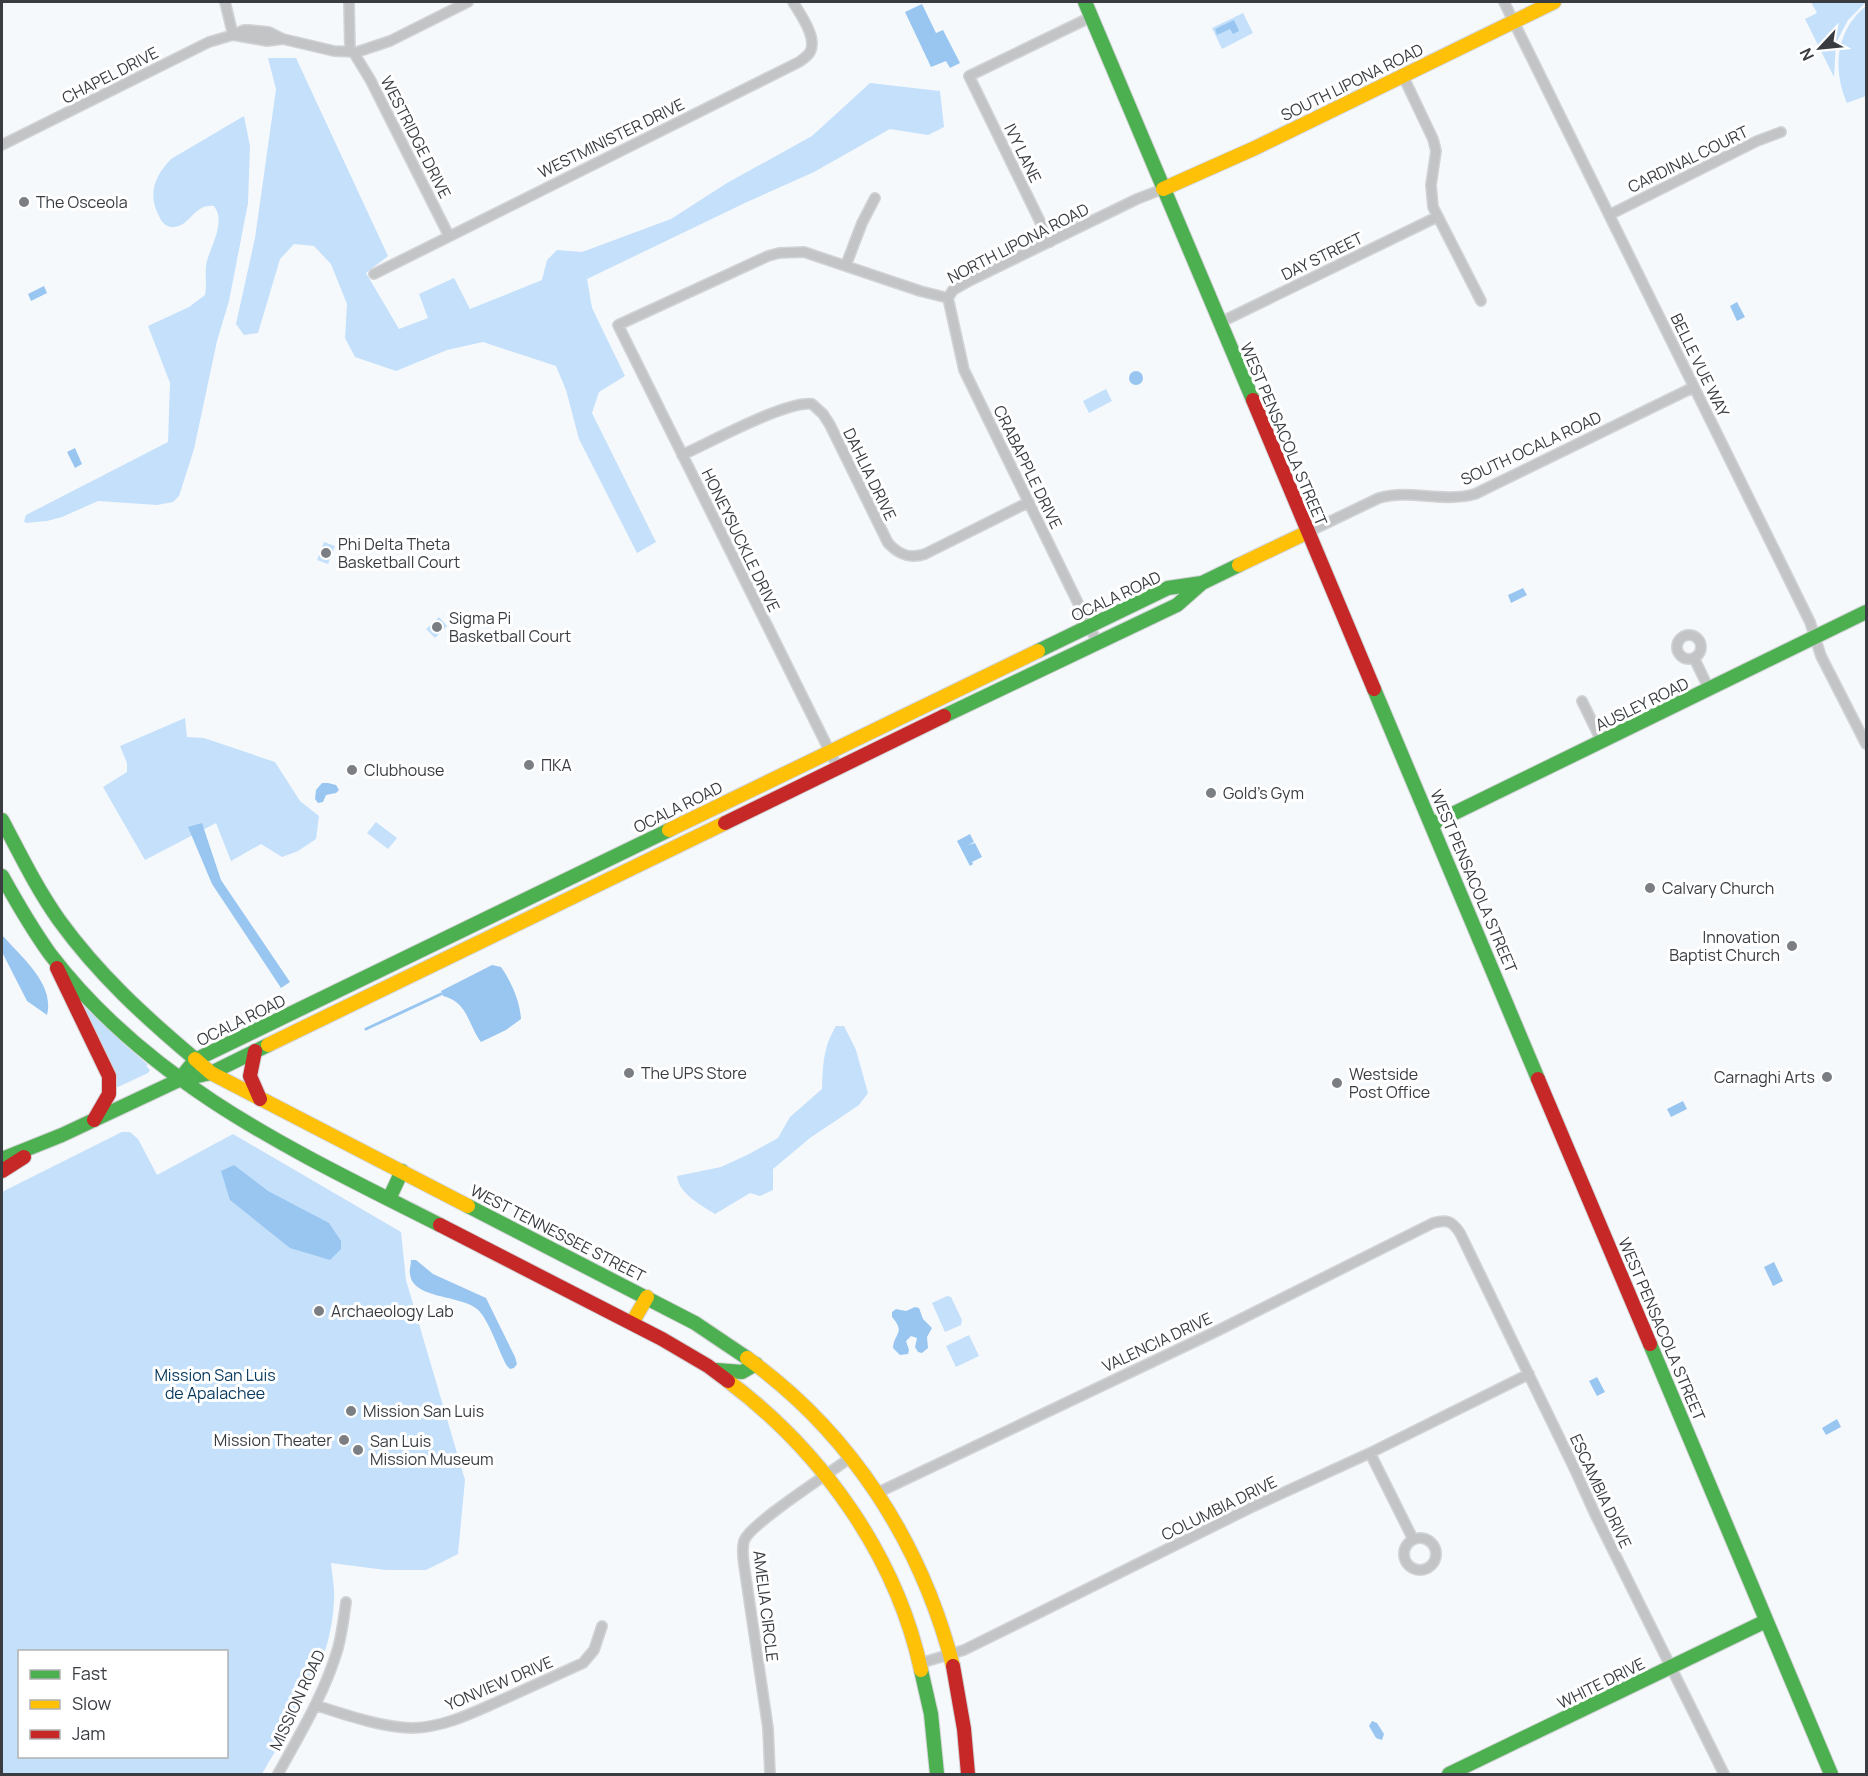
<svg xmlns="http://www.w3.org/2000/svg" width="1868" height="1776" viewBox="0 0 1868 1776" font-family="Manrope,sans-serif">
	<style>
		.green { fill: #c4e0fb; fill-rule: evenodd }
		.water { fill: #99c6f0 }
		.lines { fill: none; stroke-linecap: round; stroke-linejoin: round }
		.stream { stroke: #99c6f0; stroke-width: 3 }
		.street-casing { stroke: #d1d3d6; stroke-width: 12 }
		.fast-casing { stroke: #d1d3d6; stroke-width: 16 }
		.slow-casing { stroke: #d1d3d6; stroke-width: 16 }
		.jam-casing { stroke: #d1d3d6; stroke-width: 16 }
		.street { stroke: #c2c4c6; stroke-width: 9 }
		.fast { stroke: #4caf50; stroke-width: 14 }
		.slow { stroke: #ffc107; stroke-width: 14 }
		.jam { stroke: #c62828; stroke-width: 14 }
		.poi-dot { fill: #7b7f83; stroke: #fff; stroke-width: 2 }
		.labels { text-anchor: middle; dominant-baseline: central; stroke-width: 6; stroke-linejoin: round; paint-order: stroke }
		.street-label { font-size: 16px; fill: #393d42; stroke: #fff }
		.poi-label { font-size: 16px; fill: #393d42; stroke: #fff; text-anchor: start }
		.park-label { font-size: 16px; fill: #06385e; stroke: #fff }
	</style>
	<rect width="100%" height="100%" fill="#f6f9fc"/>
	<path class="green" d="M1811 2H1866L1848 20 1836 43 1834 77 1805 19 1817 13Z
		M1866 6V96L1847 103C1832 69 1836 30 1866 6Z
		M1243 13 1253 33 1222 49 1212 28Z
		M268 58H296L388 256 366 273 399 329 428 318 419 294 454 278 470 309 542 280 547 260 557 250 582 252 671 219 727 183 812 136 870 83 940 91 944 127 928 135 890 129 814 172 747 202 587 279 592 308 625 376 599 392 592 413 656 542 637 553 579 439 566 390 556 366 483 342 447 350 396 371 355 357 345 338 347 304 331 264 314 246 294 244 280 259 258 333 244 335 236 324 255 238 276 89Z
		M244 116 250 146 248 203 229 301 217 341 194 449 179 496 173 502 157 505 98 501 62 517 47 521 26 523 24 521 26 515 168 442 170 383 148 326 189 307 205 295C207 285 205 276 206 266 209 247 227 223 214 206 193 204 191 226 174 227 168 228 162 223 160 218 147 195 154 177 171 159Z
		M1106 389 1112 401 1089 413 1083 401Z
		M324 542 335 546 328 564 317 560Z
		M439 617 447 626 435 638 426 629Z
		M185 718 187 737 204 738 275 762 300 801 319 816 316 839 298 851 282 857 261 844 231 861 216 823 145 860 103 787 127 772V763L120 746Z
		M376 822 397 838 388 849 367 833Z
		M81 1003 124 1044 148 1065 146 1066 150 1070 148 1073 118 1087 114 1086Z
		M836 1026H844L856 1050 868 1093 859 1105 810 1138 773 1169V1190L760 1196 750 1193 715 1214C701 1205 679 1194 677 1176L721 1167 747 1155 778 1138 790 1117 822 1089C823 1064 823 1048 836 1026Z
		M122 1132H130L138 1139 157 1175 233 1134 401 1232 406 1280 465 1480 458 1554 426 1570H386L331 1563C332 1575 335 1588 334 1600 332 1665 293 1720 262 1774H2V1192ZM20 1652H226V1756H20Z
		M947 1296 951 1297 962 1320 961 1325 945 1332 932 1303Z
		M969 1335 979 1356 956 1367 946 1346Z"/>
	<path class="water" d="M922 4 936 33 943 30 960 63 950 68 946 61 931 67 905 12Z
		M1234 20 1239 31 1233 34 1230 29 1217 35 1215 29Z
		M44 286 47 293 31 301 28 294Z
		M1737 302 1745 317 1737 321 1730 306Z
		M1129 378a7 7 0 1 1 14 0a7 7 0 1 1-14 0Z
		M75 448 82 464 75 468 67 452Z
		M1523 588 1527 595 1511 603 1508 595Z
		M322 783H328L336 785 339 790 336 793 326 795 323 802 318 803 315 799 316 790Z
		M202 823 221 880 290 982 281 988 212 884 188 827Z
		M970 834 974 842 968 845 975 843 982 857 972 862 973 864 970 866 957 841Z
		M2 936 4 937C22 958 55 984 47 1015L27 1001 2 952Z
		M492 965 501 967C511 981 520 1001 521 1019L506 1030 481 1042C468 1025 468 1002 443 996L441 991Z
		M1683 1101 1687 1109 1671 1117 1667 1109Z
		M234 1165 268 1191 329 1223 341 1241V1249L330 1260 290 1248 230 1200 221 1171Z
		M411 1260H416L433 1274 486 1298 515 1357 517 1364 514 1368 510 1369 507 1366C498 1350 489 1319 477 1309 461 1295 412 1299 410 1274 409 1270 411 1265 411 1260Z
		M1774 1262 1783 1281 1773 1286 1764 1267Z
		M915 1307 919 1308 923 1319 932 1328 927 1337 928 1348 922 1353 918 1352 915 1347 917 1338 911 1336 906 1341 909 1350 908 1354 900 1355 893 1348C894 1333 906 1333 892 1317V1312L896 1309 906 1311Z
		M1597 1377 1605 1392 1597 1396 1589 1381Z
		M1837 1419 1841 1427 1826 1435 1822 1428Z
		M1372 1721 1377 1723 1384 1734 1382 1740 1376 1738 1369 1726Z"/>
	<g class="lines">
		<path class="stream" d="M366 1029 441 994"/>
		<g class="street-casing">
			<path id="street" d="M225 2 233 35
				M349 2 350 52
				M1504 2 1810 622 1821 656 1866 744
				M233 35 267 41 283 39
				M354 53 371 81 449 236
				M1403 76 1433 139 1436 151 1431 185 1433 207 1481 301
				M2 145 209 42 233 35 244 30H249L269 32 283 39 334 51 357 52 390 41 468 2
				M1609 215 1757 141 1781 132
				M1050 242 969 76 1091 17
				M846 265 862 223 875 198
				M374 274 799 62C803 59 808 56 810 52 818 38 800 14 793 2
				M948 298 964 370 1098 644
				M948 298 953 290 971 280 1137 199 1163 189
				M1219 323 1437 217
				M682 455C709 443 787 400 812 404L823 414 830 425 888 543C899 555 910 559 925 554L1029 502
				M1308 532 1379 498C1411 489 1442 503 1475 494L1694 387
				M1677 647a12 12 0 1 1 24 0a12 12 0 1 1-24 0Z
				M1694 658 1709 689
				M1582 701 1602 742
				M838 768 618 325 768 256 779 253 804 252 920 291 948 298
				M1370 1453 1413 1539
				M877 1493 1217 1331 1433 1223C1447 1219 1452 1221 1460 1233L1576 1472 1595 1514 1724 1774
				M1404 1554a16 16 0 1 1 32 0a16 16 0 1 1-32 0Z
				M921 1663 964 1650 1252 1507 1370 1453 1529 1374
				M315 1705C343 1714 383 1728 413 1728 446 1727 474 1712 504 1699 530 1687 557 1675 583 1663L594 1650 602 1626
				M278 1774C300 1734 325 1693 338 1648 342 1633 344 1617 346 1602
				M770 1774 768 1728 744 1565C743 1558 742 1548 744 1541 749 1524 832 1472 851 1457"/>
		</g>
		<g class="fast-casing">
			<path id="fast" d="M1085 2 1253 400
				M1038 651 1168 588 1202 583
				M1374 689 1538 1079
				M944 716 1177 605 1202 583 1239 565
				M2 820C20 854 37 889 59 920 98 974 145 1017 195 1059
				M1432 824 1866 612
				M2 876C17 903 32 929 50 954 151 1086 296 1152 440 1225
				M179 1080 195 1060 669 830
				M2 1159 62 1135 179 1080 211 1073 268 1045
				M389 1199 402 1171
				M468 1206 695 1323 747 1358
				M1650 1344 1831 1774
				M716 1370 742 1372 756 1364
				M921 1670 931 1714 937 1774
				M1449 1774 1766 1621"/>
		</g>
		<g class="slow-casing">
			<path id="slow" d="M1163 189 1255 148 1554 2
				M1239 565 1308 532
				M669 830 1038 651
				M268 1045 725 823
				M195 1059 211 1073 468 1206
				M632 1323 647 1297
				M747 1358C851 1433 921 1542 953 1666
				M728 1381C821 1451 896 1554 921 1670"/>
		</g>
		<g class="jam-casing">
			<path id="jam" d="M1253 400 1374 689
				M725 823 944 716
				M57 968 109 1076V1094L94 1120
				M255 1051 250 1076 260 1099
				M1538 1079 1650 1344
				M2 1171 24 1157
				M440 1225 662 1339 708 1366 728 1381
				M953 1666 964 1729 968 1774"/>
		</g>
		<use href="#street" class="street"/>
		<use href="#fast" class="fast"/>
		<use href="#slow" class="slow"/>
		<use href="#jam" class="jam"/>
	</g>
	<g class="poi-dot">
		<circle cx="24" cy="202" r="6"/>
		<circle cx="326" cy="553" r="6"/>
		<circle cx="437" cy="627" r="6"/>
		<circle cx="529" cy="765" r="6"/>
		<circle cx="352" cy="770" r="6"/>
		<circle cx="1211" cy="793" r="6"/>
		<circle cx="1650" cy="888" r="6"/>
		<circle cx="1792" cy="946" r="6"/>
		<circle cx="629" cy="1073" r="6"/>
		<circle cx="1827" cy="1077" r="6"/>
		<circle cx="1337" cy="1083" r="6"/>
		<circle cx="319" cy="1311" r="6"/>
		<circle cx="351" cy="1411" r="6"/>
		<circle cx="344" cy="1440" r="6"/>
		<circle cx="358" cy="1450" r="6"/>
	</g>
	<g class="labels">
		<g class="street-label">
			<text transform="translate(110 75) rotate(-27)">CHAPEL DRIVE</text>
			<text transform="translate(1352 82) rotate(-26)">SOUTH LIPONA ROAD</text>
			<text transform="translate(416 137) rotate(63)">WESTRIDGE DRIVE</text>
			<text transform="translate(611 138) rotate(-26)">WESTMINISTER DRIVE</text>
			<text transform="translate(1023 153) rotate(64)">IVY LANE</text>
			<text transform="translate(1688 159) rotate(-26)">CARDINAL COURT</text>
			<text transform="translate(1018 243) rotate(-27)">NORTH LIPONA ROAD</text>
			<text transform="translate(1322 256) rotate(-26)">DAY STREET</text>
			<text transform="translate(1700 365) rotate(64)">BELLE VUE WAY</text>
			<text transform="translate(1284 434) rotate(67)">WEST PENSACOLA STREET</text>
			<text transform="translate(1531 448) rotate(-25)">SOUTH OCALA ROAD</text>
			<text transform="translate(1028 467) rotate(64)">CRABAPPLE DRIVE</text>
			<text transform="translate(870 474) rotate(64)">DAHLIA DRIVE</text>
			<text transform="translate(741 540) rotate(64)">HONEYSUCKLE DRIVE</text>
			<text transform="translate(1116 596) rotate(-25)">OCALA ROAD</text>
			<text transform="translate(1642 704) rotate(-26)">AUSLEY ROAD</text>
			<text transform="translate(678 807) rotate(-26)">OCALA ROAD</text>
			<text transform="translate(1474 881) rotate(67)">WEST PENSACOLA STREET</text>
			<text transform="translate(241 1020) rotate(-26)">OCALA ROAD</text>
			<text transform="translate(558 1233) rotate(27)">WEST TENNESSEE STREET</text>
			<text transform="translate(1662 1329) rotate(67)">WEST PENSACOLA STREET</text>
			<text transform="translate(1157 1342) rotate(-25)">VALENCIA DRIVE</text>
			<text transform="translate(1601 1491) rotate(65)">ESCAMBIA DRIVE</text>
			<text transform="translate(1219 1508) rotate(-26)">COLUMBIA DRIVE</text>
			<text transform="translate(766 1606) rotate(83)">AMELIA CIRCLE</text>
			<text transform="translate(499 1683) rotate(-23)">YONVIEW DRIVE</text>
			<text transform="translate(1601 1683) rotate(-26)">WHITE DRIVE</text>
			<text transform="translate(297 1700) rotate(-65)">MISSION ROAD</text>
		</g>
		<g class="poi-label">
			<text x="36" y="202">The Osceola</text>
			<text x="338" y="544">Phi Delta Theta<tspan x="338" dy="18">Basketball Court</tspan></text>
			<text x="449" y="618">Sigma Pi<tspan x="449" dy="18">Basketball Court</tspan></text>
			<text x="541" y="765">ΠΚΑ</text>
			<text x="364" y="770">Clubhouse</text>
			<text x="1223" y="793">Gold's Gym</text>
			<text x="1662" y="888">Calvary Church</text>
			<text x="1780" y="937" text-anchor="end">Innovation<tspan x="1780" dy="18">Baptist Church</tspan></text>
			<text x="641" y="1073">The UPS Store</text>
			<text x="1349" y="1074">Westside<tspan x="1349" dy="18">Post Office</tspan></text>
			<text x="1815" y="1077" text-anchor="end">Carnaghi Arts</text>
			<text x="331" y="1311">Archaeology Lab</text>
			<text x="363" y="1411">Mission San Luis</text>
			<text x="332" y="1440" text-anchor="end">Mission Theater</text>
			<text x="370" y="1441">San Luis<tspan x="370" dy="18">Mission Museum</tspan></text>
		</g>
		<g class="park-label">
			<text x="215" y="1375">Mission San Luis<tspan x="215" dy="18">de Apalachee</tspan></text>
		</g>
	</g>
	<rect width="1868" height="1776" fill="none" stroke="#393d42" stroke-width="6"/>
	<rect x="18" y="1650" width="210" height="108" fill="#ffffff" stroke="#b0b1b3" stroke-width="1.5"/>
	<rect x="30" y="1670" width="30" height="9" fill="#4caf50" stroke="#b0b1b3" stroke-width="1.5"/>
	<text x="72" y="1680" font-size="18" fill="#393d42">Fast</text>
	<rect x="30" y="1700" width="30" height="9" fill="#ffc107" stroke="#b0b1b3" stroke-width="1.5"/>
	<text x="72" y="1710" font-size="18" fill="#393d42">Slow</text>
	<rect x="30" y="1730" width="30" height="9" fill="#c62828" stroke="#b0b1b3" stroke-width="1.5"/>
	<text x="72" y="1740" font-size="18" fill="#393d42">Jam</text>
	<g transform="translate(1820 48) rotate(244)" stroke="#ffffff" stroke-width="4.5" paint-order="stroke">
	<path d="M0-4.5L10 22L0 15L-10 22Z" fill="#393d42"/>
	<text y="-9" font-size="16" font-weight="bold" text-anchor="middle" fill="#393d42">N</text>
	</g>
</svg>
